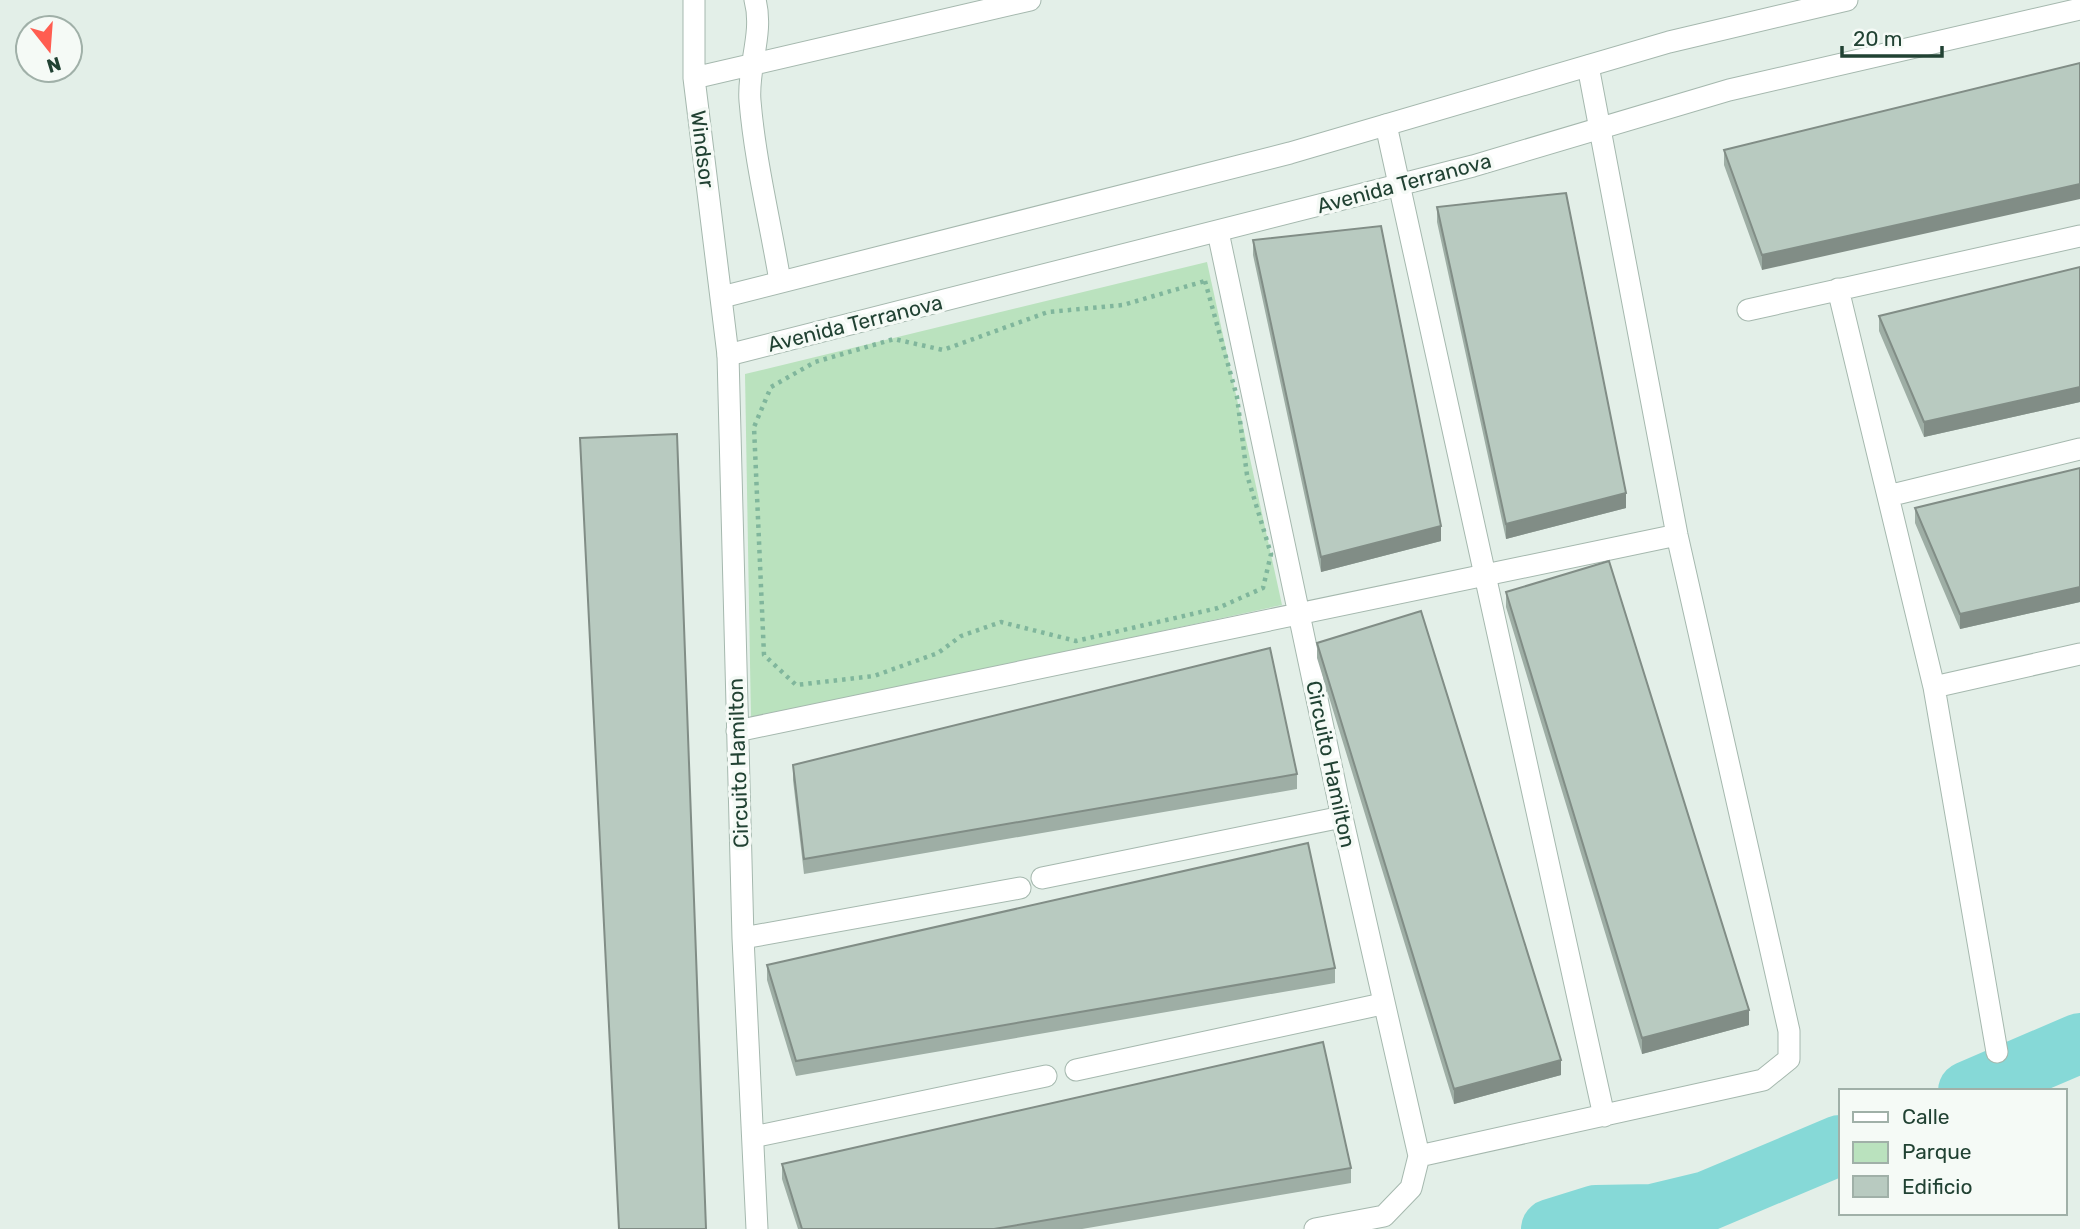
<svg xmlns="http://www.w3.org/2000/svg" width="2080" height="1229" viewBox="0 0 2080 1229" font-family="Rubik,sans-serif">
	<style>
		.green { fill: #bae2be }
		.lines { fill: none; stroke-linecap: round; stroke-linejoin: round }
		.river { stroke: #86d9d7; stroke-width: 60 }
		.minor-casing { stroke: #a5b8ae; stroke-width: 23 }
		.tertiary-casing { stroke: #a5b8ae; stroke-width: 23 }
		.path { stroke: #80b69c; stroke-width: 4.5; stroke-dasharray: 3.5 5; stroke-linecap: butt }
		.minor { stroke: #fff; stroke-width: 21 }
		.tertiary { stroke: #fff; stroke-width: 21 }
		.wall { fill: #9eaea5 }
		.shaded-wall { fill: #818d86 }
		.building { fill: #b8cac0; stroke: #818d86; stroke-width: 2 }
		.labels { text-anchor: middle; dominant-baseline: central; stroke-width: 7; stroke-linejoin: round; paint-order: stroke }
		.street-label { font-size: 21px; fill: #214233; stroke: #f5faf6 }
	</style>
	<rect width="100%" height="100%" fill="#e3efe8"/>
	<path class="green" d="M1207 262 1282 605 751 720 745 374Z"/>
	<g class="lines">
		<path class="river" d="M1968 1091 2080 1043
			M1551 1229 1596 1215 1653 1214 1707 1201 1840 1145"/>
		<g class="minor-casing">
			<path id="minor" d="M694 0V78L728 355 743 938 757 1229
				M755 0C764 33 747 68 750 101 755 161 770 221 780 281
				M694 78 1030 0
				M1386 125 1604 1116
				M1218 232 1342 817 1419 1156 1411 1188 1384 1216 1315 1229
				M1838 289 1934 687 1997 1052
				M1748 310 2080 236
				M1888 496 2080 449
				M1934 687 2080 654
				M737 731 1677 535
				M1042 878 1342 817
				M743 938 1020 888
				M1076 1070 1382 1004
				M753 1137 1046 1076
				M1419 1156 1763 1080 1789 1059V1031L1677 535 1588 66"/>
		</g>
		<g class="tertiary-casing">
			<path id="tertiary" d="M722 297 1290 153 1669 42 1847 0
				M728 355 1473 166 1729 90 2080 9"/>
		</g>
		<path class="path" d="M1205 281 1237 397 1247 475 1271 554 1263 588 1218 608 1076 641 1001 622 961 636 938 653 874 676 796 685 764 655 754 427 771 387 815 362 894 339 943 350 1048 312 1123 305Z"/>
		<use href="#minor" class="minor"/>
		<use href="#tertiary" class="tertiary"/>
	</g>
	<path class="wall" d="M2080 63 1762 270 1724 165V150Z
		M1437 207 1626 508 1506 539 1437 222Z
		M1253 240 1441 541 1321 572 1253 255Z
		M2080 267V402L1924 437 1879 331V316Z
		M580 438 706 1229H619Z
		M2080 468V602L1960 629 1915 523V508Z
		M1506 592 1749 1025 1642 1054 1506 607Z
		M1317 643 1561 1075 1454 1104 1317 658Z
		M793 765 1297 774V789L804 874 793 780Z
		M767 965 1335 968V983L796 1076 767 980Z
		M782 1164 1351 1168V1183L1082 1229H798L782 1179Z"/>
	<path class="shaded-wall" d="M2080 184V199L1762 270V255Z
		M2080 387V402L1924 437V422Z
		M1626 493V508L1506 539V524Z
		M1441 526V541L1321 572V557Z
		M2080 587V602L1960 629V614Z
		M1749 1010V1025L1642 1054V1038Z
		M1561 1060V1075L1454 1104V1089Z"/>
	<path class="building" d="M2080 63V184L1762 255 1724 150Z
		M1566 193 1626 493 1506 524 1437 207Z
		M1381 226 1441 526 1321 557 1253 240Z
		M2080 267V387L1924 422 1879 316Z
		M677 434 706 1229H619L580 438Z
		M2080 468V587L1960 614 1915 508Z
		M1609 561 1749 1010 1642 1038 1506 592Z
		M1421 611 1561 1060 1454 1089 1317 643Z
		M1270 648 1297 774 804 859 793 765Z
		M1308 843 1335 968 796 1061 767 965Z
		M1323 1042 1351 1168 994 1229H802L782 1164Z"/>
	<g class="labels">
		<g class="street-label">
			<text transform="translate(703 149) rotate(83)">Windsor</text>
			<text transform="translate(1404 183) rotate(-15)">Avenida Terranova</text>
			<text transform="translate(855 323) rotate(-14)">Avenida Terranova</text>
			<text transform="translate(738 763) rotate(-92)">Circuito Hamilton</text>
			<text transform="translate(1331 764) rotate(78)">Circuito Hamilton</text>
		</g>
	</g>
	<rect x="1839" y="1089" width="228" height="126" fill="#f5faf6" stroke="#a0b0a8" stroke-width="2"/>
	<rect x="1853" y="1112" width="35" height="10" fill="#ffffff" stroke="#a0b0a8" stroke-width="2"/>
	<text x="1902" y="1124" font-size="21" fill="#214233">Calle</text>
	<rect x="1853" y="1142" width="35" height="21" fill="#bae2be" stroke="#a0b0a8" stroke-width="2"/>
	<text x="1902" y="1159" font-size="21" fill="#214233">Parque</text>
	<rect x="1853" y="1176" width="35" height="21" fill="#b8cac0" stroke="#a0b0a8" stroke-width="2"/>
	<text x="1902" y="1194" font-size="21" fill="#214233">Edificio</text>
	<g transform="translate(49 49) rotate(163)"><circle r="33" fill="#f5faf6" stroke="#a0b0a8" stroke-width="2"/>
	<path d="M0-5L12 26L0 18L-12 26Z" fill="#ff5d51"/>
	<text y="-10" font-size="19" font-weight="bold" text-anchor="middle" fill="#214233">N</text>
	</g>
	<path d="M1842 46v10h100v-10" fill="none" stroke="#214233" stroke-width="3.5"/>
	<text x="1853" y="46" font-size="21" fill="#214233" stroke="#f5faf6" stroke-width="5" paint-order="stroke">20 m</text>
</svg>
